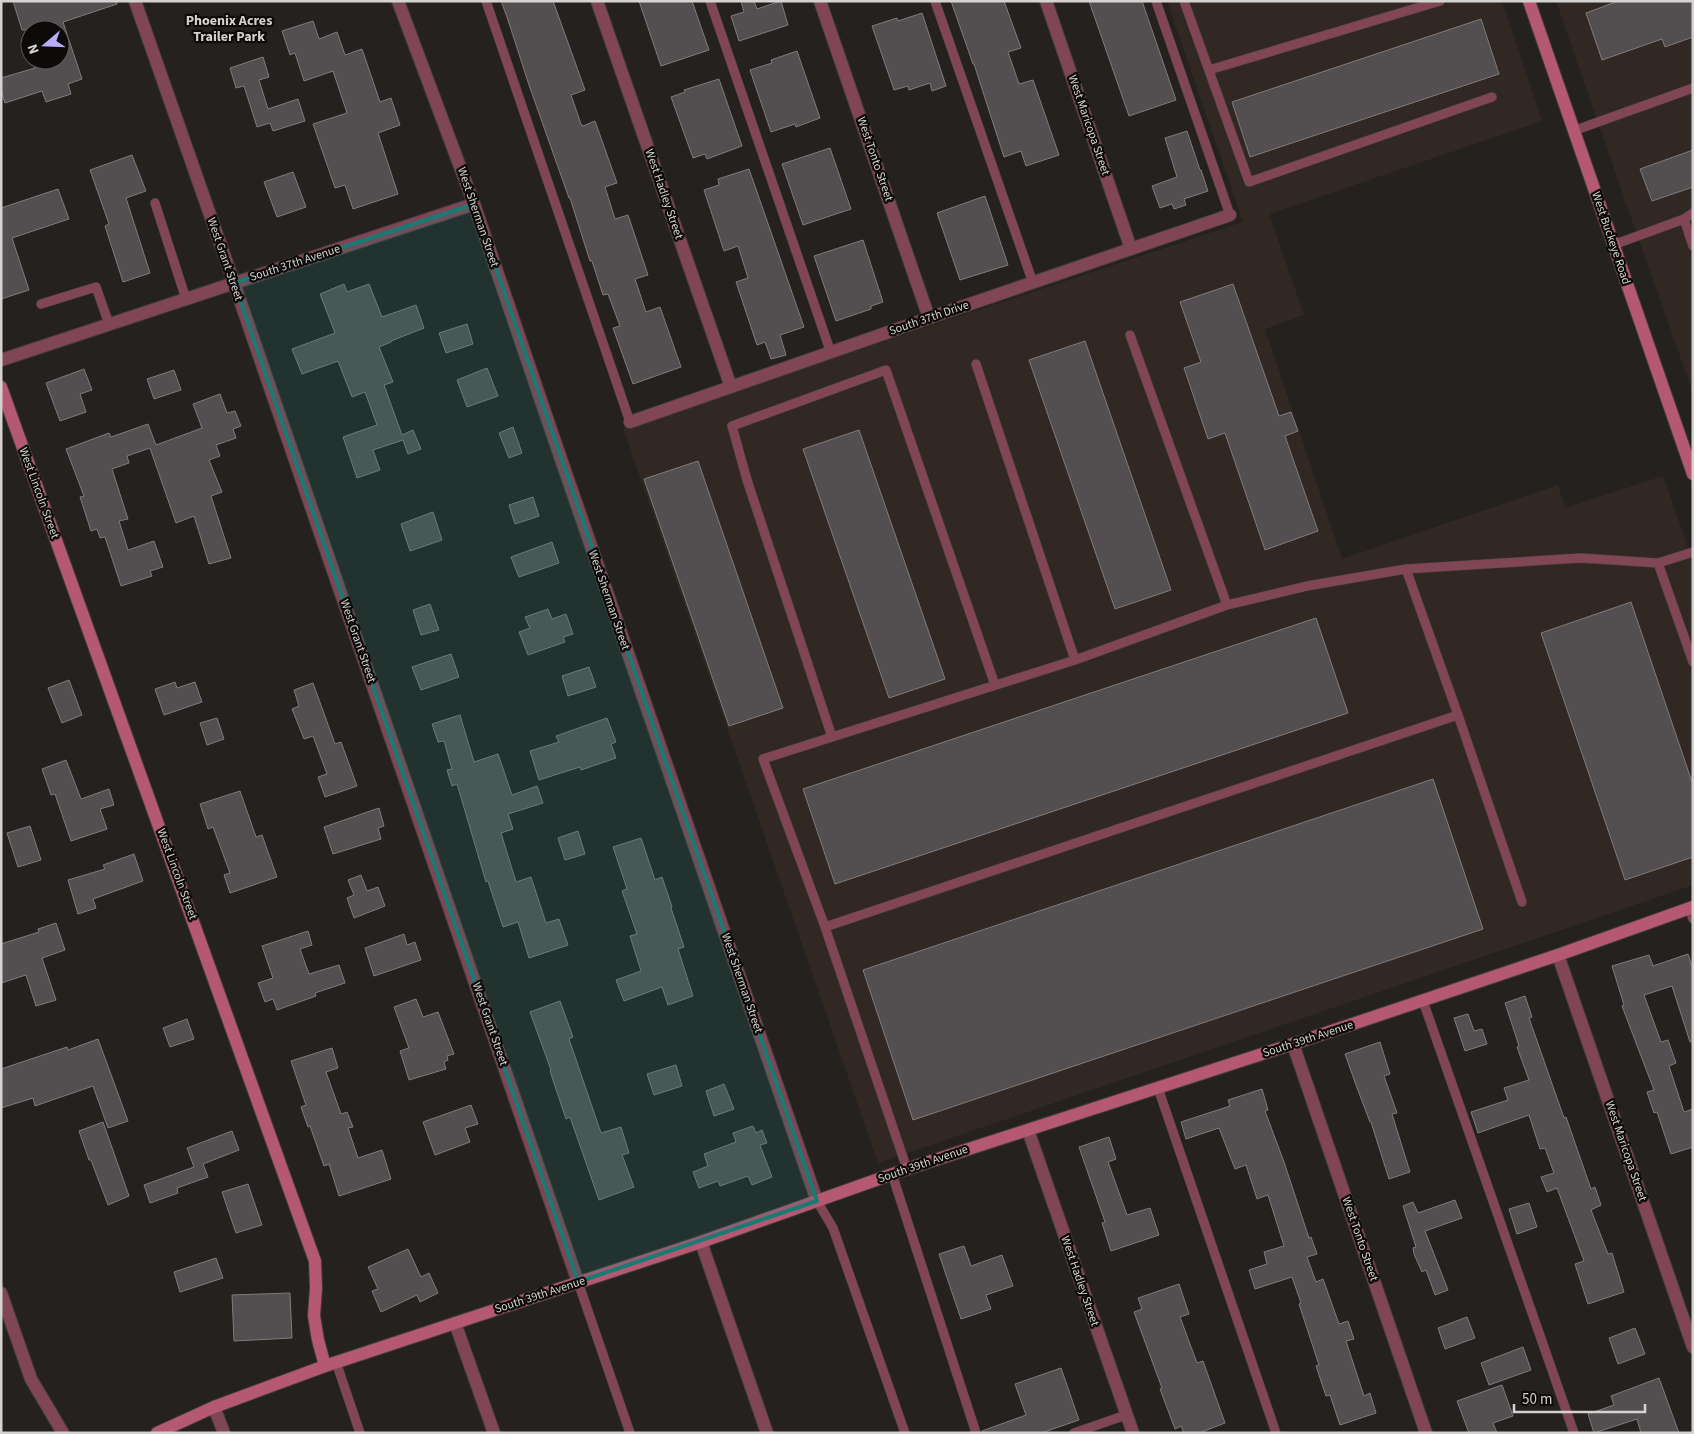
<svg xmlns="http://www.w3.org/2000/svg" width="1694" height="1434" viewBox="0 0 1694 1434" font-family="'Source Sans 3',sans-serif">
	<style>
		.built { fill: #312823 }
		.building { fill: #534f51; stroke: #807b7d }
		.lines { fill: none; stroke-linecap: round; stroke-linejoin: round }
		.lane-casing { stroke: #413d3b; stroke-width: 10 }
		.street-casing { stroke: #413d3b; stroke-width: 14 }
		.secondary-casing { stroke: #413d3b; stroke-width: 14 }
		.lane { stroke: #814656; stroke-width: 9 }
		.street { stroke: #814656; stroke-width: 12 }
		.secondary { stroke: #b55872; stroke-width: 12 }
		.marked { fill: #197b73; fill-opacity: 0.2; stroke: #197b73; stroke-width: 4; stroke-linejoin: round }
		.labels { text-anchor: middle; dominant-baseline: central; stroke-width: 4.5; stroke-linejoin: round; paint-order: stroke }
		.street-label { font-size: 12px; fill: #d5d3d1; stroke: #0d0b0a }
		.neighbourhood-label { font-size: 14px; font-weight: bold; fill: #d5d3d1; stroke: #0d0b0a }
	</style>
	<rect width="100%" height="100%" fill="#25211f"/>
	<path class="built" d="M1167 1H1502L1542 121 1269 214 1304 315 1265 329 1342 559 1558 485 1565 508 1663 476 1693 561V885L878 1163 623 428 1243 222Z
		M1556 1H1693V393L1629 212Z"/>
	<path class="building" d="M13 1H117V4L63 22 82 79 68 84 71 94 46 102 42 91 5 103 1 91V78L35 68 32 60H60V30H22Z
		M501 1H553L585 90 571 95 581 124 583 126 595 121 617 183 605 187 615 219 628 215 648 275 635 279 646 312 660 307 681 367 633 384 613 328 620 326 608 294 603 295 592 261H590L570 198H569L529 85 507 17Z
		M639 1H692L709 50 661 66Z
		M741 1H754L757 9 781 1 788 25 739 41 731 16 744 12Z
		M951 1H1004L1021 48 1008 52 1019 84 1033 80 1059 155 1026 166 1021 151 1004 157 974 64H973Z
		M1089 1H1142L1176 100 1129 116Z
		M1618 1H1693V37L1665 47 1662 39 1602 60 1586 13Z
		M922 13 946 86 932 91 930 83 909 90 908 86 894 90 872 26 897 18 898 21Z
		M1481 19 1499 74 1250 157 1232 102Z
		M313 21 319 39 337 32 345 55 362 49 380 102 391 98 400 125 378 133 398 194 353 209 345 185 335 188 313 124 347 113 333 71 304 81 295 53 290 55 282 31Z
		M797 51 820 118 796 127 795 124 771 132 750 70 772 63 771 60Z
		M263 57 269 77 259 80 268 109 298 99 305 121 273 131 270 123 257 127 244 86 236 88 230 68Z
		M719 79 742 146 707 159 705 154 693 158 671 97 685 92 684 90Z
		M1187 131 1200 170H1201L1208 191 1184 199 1186 205 1174 209 1172 204 1160 208 1152 186 1177 177 1165 138Z
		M830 148 851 209 803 225 782 164Z
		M1693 150V187L1652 201 1640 169Z
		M132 155 146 191 126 198 150 273 123 282 105 226 109 224 90 170Z
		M749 169 804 327 780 335 786 355 771 359 765 342 757 345 736 282 748 278 738 246 724 251 704 190 719 185 718 179Z
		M293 172 306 207 277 217 264 182Z
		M58 189 69 219 12 238 29 290 1 299V208Z
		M985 196 1008 265 960 280 937 213Z
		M863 240 883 302 871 306V309L836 321 814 256Z
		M344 284 347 292 369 284 382 317 416 305 424 328 391 341V342L379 347 393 382 384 385 402 435 413 430 421 449 408 454 403 440 373 450 380 470 357 478 343 437 377 425 365 392 352 397 338 361 302 374 292 349 335 333 320 294Z
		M1233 284 1279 416 1291 412 1298 431 1285 436 1318 531 1265 550 1225 433 1208 439 1184 368 1201 362 1180 302Z
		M467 324 473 344 446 353 439 333Z
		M1085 341 1171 590 1115 609 1029 360Z
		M487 368 498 396 467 407 457 380Z
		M84 369 92 390 80 394 86 412 60 421 46 383Z
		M174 370 181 390 154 399 147 379Z
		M220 394 227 413 235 411 241 426 233 429 236 438 216 445 220 456 209 460 222 492 211 496 231 558 209 564 194 516 176 523 150 448 127 456 129 463 112 469 128 519 119 521 128 550 154 541 163 567 150 571 152 576 121 586 105 537 100 538 97 529 91 531 80 497 84 496 66 449 109 433 111 437 148 424 156 445 202 428 193 404Z
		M513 427 522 453 509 458 499 433Z
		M859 430 945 679 889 698 803 449Z
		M698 461 783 708 729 726 644 479Z
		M533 497 539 516 515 524 509 505Z
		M433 512 442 540 410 551 401 524Z
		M552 542 559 563 519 577 511 557Z
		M1631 602 1693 785V857L1625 880 1541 633Z
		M430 604 439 630 421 635 413 610Z
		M548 609 552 619 566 614 573 634 563 637 565 642 528 655 519 632 530 628 525 617Z
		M1316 618 1348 713 835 884 803 789Z
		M451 654 459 677 421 690 412 667Z
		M589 667 596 687 568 696 562 676Z
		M69 680 82 715 62 723 48 688Z
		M175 682 177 688 195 682 202 702 164 715 155 689Z
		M313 683 335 744 341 742 357 786 325 797 318 777 327 774 313 736 304 739 292 709 299 706 294 690Z
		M460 715 474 762 498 754 512 795 537 786 543 803 508 814 513 829 501 833 516 882 531 877 546 923 559 919 568 945 529 958 518 922 503 927 488 881 486 882 457 784 452 786 447 770 452 769 444 741 438 742 432 724Z
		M217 718 224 739 207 745 200 723Z
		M607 718 616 742 611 744 616 758 581 770 580 767 539 780 530 751 559 742 556 736Z
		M66 760 81 799 109 789 114 805 100 809 107 829 71 841 55 794 51 795 42 769Z
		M1433 779 1483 929 913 1120 863 970Z
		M240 791 256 837 262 835 277 877 230 893 224 875 230 873 213 827 208 829 200 804Z
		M379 808 384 826 378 828 381 839 333 854 324 827Z
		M30 826 41 860 18 867 7 833Z
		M578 831 585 854 565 860 558 838Z
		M641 838 655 880 662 877 672 907 671 908 684 947 678 949 693 996 668 1005 662 987 624 1001 616 980 641 971 630 936 637 934 622 891 627 889 613 847Z
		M134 854 143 881 93 899 96 908 78 914 68 880 105 869 103 865Z
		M361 875 367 891 378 887 385 906 354 918 347 898 354 895 348 880Z
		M56 923 65 950 42 958 56 1000 36 1006 26 975 1 983V944L39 932 38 929Z
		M308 931 312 945 300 949 309 974 339 965 345 983 315 993 316 996 277 1010 273 999 265 1002 258 983 273 978 262 946Z
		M404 934 407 945 415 942 421 960 374 976 365 948Z
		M1688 954 1693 970V1041L1690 1042 1672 986 1644 995 1661 1042 1668 1040 1676 1063 1669 1066 1684 1112 1693 1109V1147L1671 1154 1657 1112 1654 1113 1647 1092 1654 1090 1622 1006 1624 1005 1612 966 1649 955 1653 966Z
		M1525 996 1532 1017 1529 1018 1564 1118 1566 1117 1591 1189 1595 1187 1601 1205 1591 1210 1608 1254 1612 1253 1624 1292 1588 1304 1575 1264 1584 1261 1557 1188 1547 1192 1541 1177 1554 1173 1545 1148 1540 1149 1529 1115 1478 1133 1471 1112 1508 1100 1504 1088 1529 1080 1517 1047 1519 1046 1505 1003Z
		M416 999 423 1017 438 1012 454 1054 447 1056 448 1060 444 1062 446 1069 409 1080 400 1051 409 1048 394 1007Z
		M560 1001 573 1037 569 1039 601 1133 621 1127 629 1153 622 1155 634 1187 599 1200 570 1117 566 1119 550 1071 551 1070 530 1012Z
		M1468 1014 1474 1031 1482 1029 1487 1044 1465 1051 1454 1018Z
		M187 1019 194 1039 170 1047 163 1028Z
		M98 1039 128 1121 108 1128 93 1086 35 1106 33 1098 1 1108V1069L67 1047 68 1050Z
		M1380 1042 1390 1074 1384 1076 1397 1113 1392 1114 1410 1172 1389 1179 1371 1122H1370L1356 1085 1345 1054Z
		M332 1048 338 1068 326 1072 341 1114 347 1112 353 1127 348 1128 358 1158 382 1150 391 1179 339 1196 329 1164 324 1166 310 1126 308 1127 301 1107 306 1105 291 1061Z
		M676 1065 682 1086 654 1095 647 1074Z
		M724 1084 734 1109 714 1116 706 1091Z
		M1262 1089 1268 1110 1265 1111 1284 1162 1309 1238 1311 1237 1317 1254 1307 1257 1316 1282 1323 1279 1339 1324 1348 1321 1354 1339 1346 1341 1364 1396 1370 1393 1376 1413 1340 1425 1330 1395 1326 1396 1316 1366 1319 1365 1299 1304 1301 1303 1292 1277 1255 1289 1249 1270 1267 1264 1264 1252 1284 1246 1268 1195 1257 1199 1246 1165 1235 1169 1219 1128 1186 1139 1181 1122 1230 1106 1228 1100Z
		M471 1105 478 1124 465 1128 470 1142 435 1155 423 1122Z
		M103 1122 129 1196 108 1205 91 1160H89L79 1131Z
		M753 1126 756 1133 762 1130 767 1143 760 1145 772 1177 752 1185 748 1176 720 1186 718 1181 699 1188 693 1172 708 1166 704 1154 736 1142 733 1133Z
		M232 1131 239 1150 203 1164 208 1177 177 1188 178 1193 150 1203 144 1185 194 1167 187 1148Z
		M1109 1137 1116 1159 1108 1162 1127 1215 1150 1208 1159 1235 1111 1251 1102 1223 1105 1222 1079 1147Z
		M248 1184 262 1225 236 1233 222 1192Z
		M1455 1200 1462 1218 1425 1231 1448 1290 1435 1295 1426 1270 1422 1272 1414 1254 1413 1248 1416 1247 1403 1206 1413 1202 1418 1213Z
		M1529 1203 1537 1227 1517 1234 1509 1209Z
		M964 1246 971 1266 1002 1255 1013 1286 986 1295 991 1309 961 1319 939 1254Z
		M408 1249 421 1277 429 1273 438 1293 420 1302 417 1295 381 1312 372 1291 378 1289 368 1267Z
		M216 1258 223 1278 180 1292 174 1272Z
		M1179 1284 1189 1314 1180 1317 1197 1363 1203 1361 1225 1423 1199 1433H1184L1181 1426 1175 1429 1160 1389 1162 1388 1134 1312 1142 1309 1138 1298Z
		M290 1293 292 1338 234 1341 232 1295Z
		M1467 1317 1475 1338 1445 1349 1438 1328Z
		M1635 1328 1645 1354 1618 1364 1609 1338Z
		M1523 1347 1531 1370 1489 1385 1481 1363Z
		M1061 1368 1079 1420 1041 1433H983L982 1431 1026 1415 1015 1384Z
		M1659 1378 1679 1433H1641L1637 1419 1594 1433 1588 1414 1614 1405 1611 1396Z
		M1502 1385 1513 1416 1493 1423 1497 1433H1469L1457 1401Z"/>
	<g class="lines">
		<g class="lane-casing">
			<path id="lane" d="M486 1 630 422
				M710 1 831 353
				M935 1 1033 283
				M1156 1 1230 215
				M1184 1 1249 182 1492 97
				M1209 70 1440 1
				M1573 131 1693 88
				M155 203 186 299
				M1684 219 1693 246
				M1613 245 1684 219 1693 213
				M41 304 96 287 109 324
				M1130 335 1227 605
				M976 364 1075 660
				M1658 563 1693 662
				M1406 569 1458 715 1522 902
				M832 737 747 480 732 426 886 370 995 685
				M1689 908 1693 919
				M825 927 1458 715
				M1423 1001 1574 1433
				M1158 1088 1276 1433
				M907 1169 825 927 763 759 1075 660 1227 605 1307 586 1406 569 1581 558 1658 563 1693 552
				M892 1174 976 1433
				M817 1201 833 1228 905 1433
				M578 1282 630 1433
				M336 1362 360 1433
				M1074 1433 1126 1415"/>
		</g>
		<g class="street-casing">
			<path id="street" d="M135 1 234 283 578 1282
				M398 1 474 204 551 430 817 1201
				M597 1 731 387
				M820 1 929 318
				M1046 1 1131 249
				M1 360 474 204
				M630 422 929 318 1230 215
				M1558 955 1693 1347
				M1293 1044 1426 1433
				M1028 1130 1133 1433
				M701 1242 767 1433
				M1 1293 31 1379 63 1433
				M455 1323 494 1433
				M214 1407 224 1433"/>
		</g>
		<g class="secondary-casing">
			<path id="secondary" d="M1529 1 1693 474
				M1 387 315 1261 316 1288 314 1316 318 1340 325 1366
				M157 1433 214 1407 325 1366 701 1242 907 1169 1293 1044 1558 955 1693 907"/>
		</g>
		<use href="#lane" class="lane"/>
		<use href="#street" class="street"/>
		<use href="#secondary" class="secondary"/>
	</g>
	<path class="marked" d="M474 204 817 1201 578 1282 234 283Z"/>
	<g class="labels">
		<g class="street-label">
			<text transform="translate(1089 125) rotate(71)">West Maricopa Street</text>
			<text transform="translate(875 159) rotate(71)">West Tonto Street</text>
			<text transform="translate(664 194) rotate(71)">West Hadley Street</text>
			<text transform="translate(478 217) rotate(71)">West Sherman Street</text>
			<text transform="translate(1611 238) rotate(71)">West Buckeye Road</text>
			<text transform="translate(225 259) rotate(71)">West Grant Street</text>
			<text transform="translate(295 263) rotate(-18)">South 37th Avenue</text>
			<text transform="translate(929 318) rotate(-19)">South 37th Drive</text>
			<text transform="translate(39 493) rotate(70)">West Lincoln Street</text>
			<text transform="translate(609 600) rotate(71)">West Sherman Street</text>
			<text transform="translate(358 641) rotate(71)">West Grant Street</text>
			<text transform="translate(177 874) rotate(70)">West Lincoln Street</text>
			<text transform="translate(742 983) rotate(71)">West Sherman Street</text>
			<text transform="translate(490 1024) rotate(71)">West Grant Street</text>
			<text transform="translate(1308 1039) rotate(-18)">South 39th Avenue</text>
			<text transform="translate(1626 1151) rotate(71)">West Maricopa Street</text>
			<text transform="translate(923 1164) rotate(-19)">South 39th Avenue</text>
			<text transform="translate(1360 1239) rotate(71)">West Tonto Street</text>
			<text transform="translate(1080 1281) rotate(71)">West Hadley Street</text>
			<text transform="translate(540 1295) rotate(-18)">South 39th Avenue</text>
		</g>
		<g class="neighbourhood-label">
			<text x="229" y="21">Phoenix Acres<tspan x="229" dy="16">Trailer Park</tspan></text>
		</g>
	</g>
	<rect width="1694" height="1434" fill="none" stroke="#d5d3d1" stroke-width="5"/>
	<g transform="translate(45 45) rotate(251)"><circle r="24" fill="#0d0b0a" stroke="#5d5b5a"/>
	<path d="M0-4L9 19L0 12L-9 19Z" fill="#b6acf8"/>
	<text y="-8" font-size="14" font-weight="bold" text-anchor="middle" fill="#d5d3d1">N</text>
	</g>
	<path d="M1514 1404v8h131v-8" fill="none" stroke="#d5d3d1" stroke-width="2.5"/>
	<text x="1522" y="1404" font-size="15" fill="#d5d3d1" stroke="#0d0b0a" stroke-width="4" paint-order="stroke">50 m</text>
</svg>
